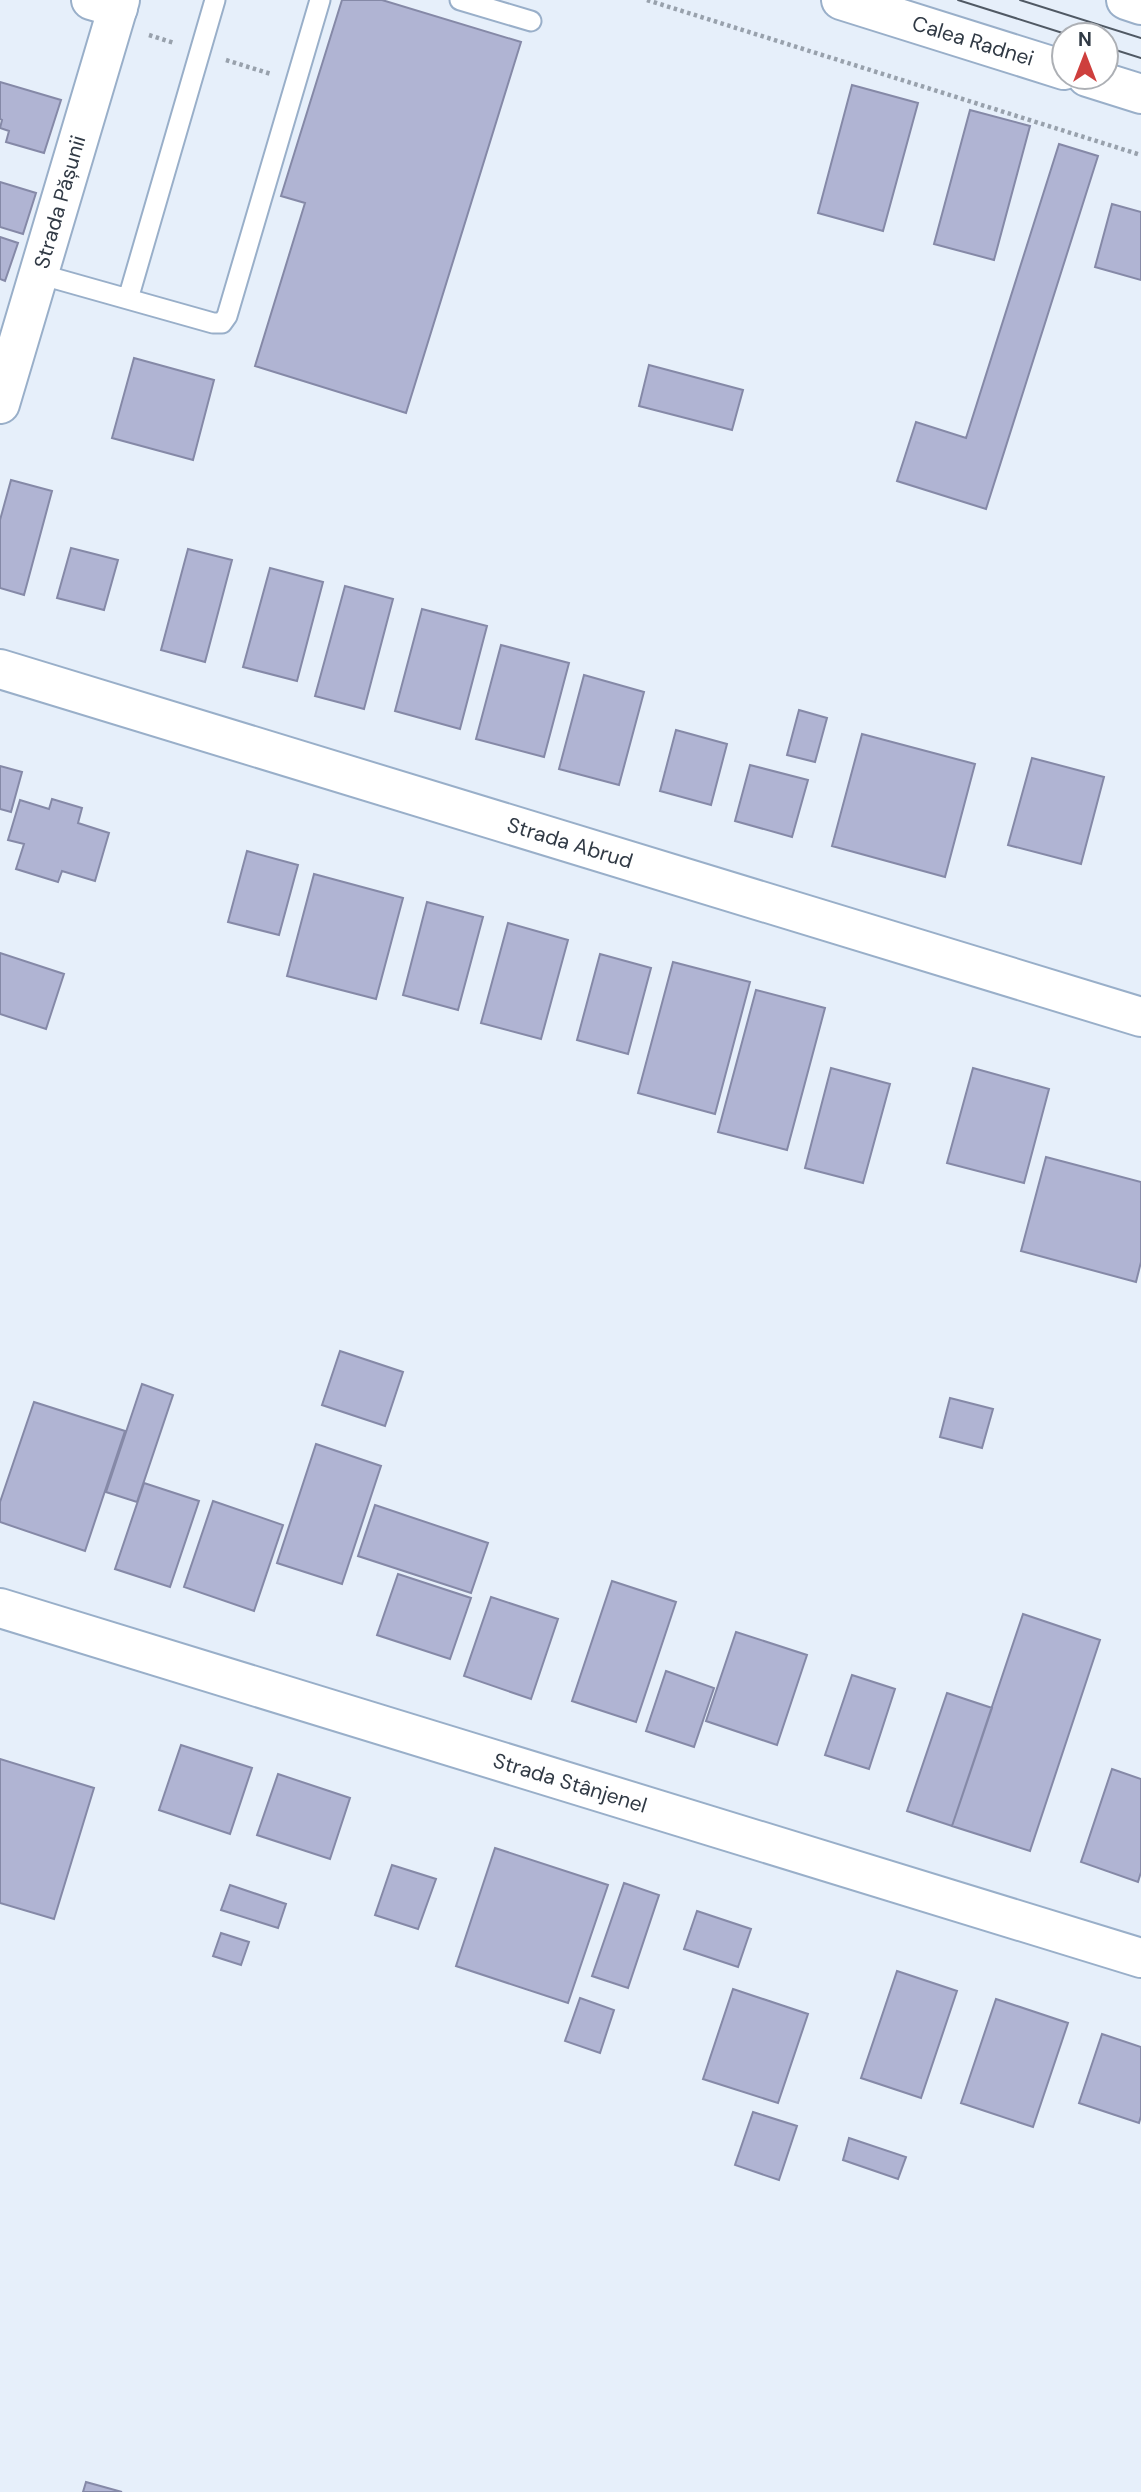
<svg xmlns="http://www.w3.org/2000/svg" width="1141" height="2492" viewBox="0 0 1141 2492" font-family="'DM Sans',sans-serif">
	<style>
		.building { fill: #b0b4d3; stroke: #8589a7; stroke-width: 2 }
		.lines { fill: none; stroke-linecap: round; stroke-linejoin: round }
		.lane-casing { stroke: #99afc9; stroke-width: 23 }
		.street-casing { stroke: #99afc9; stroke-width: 42 }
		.secondary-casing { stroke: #99afc9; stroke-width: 42 }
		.primary-casing { stroke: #99afc9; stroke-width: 42 }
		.path { stroke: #98a1ac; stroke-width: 4.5; stroke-dasharray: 3.5 3.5; stroke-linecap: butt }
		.lane { stroke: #fff; stroke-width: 19 }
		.street { stroke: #fff; stroke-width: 38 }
		.secondary { stroke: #fff; stroke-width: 38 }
		.primary { stroke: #fff; stroke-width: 38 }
		.tram { stroke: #505964; stroke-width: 2 }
		.labels { text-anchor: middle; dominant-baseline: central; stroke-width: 5; stroke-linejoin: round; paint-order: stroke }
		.street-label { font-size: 21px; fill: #313a45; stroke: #fff }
	</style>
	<rect width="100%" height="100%" fill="#e6effa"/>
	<path class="building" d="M342 0H382L521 42 406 413 255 366 305 203 281 196Z
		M0 82 61 100 44 153 6 142 9 131 0 128 2 120 0 119Z
		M852 85 918 103 883 231 818 213Z
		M970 110 1030 126 994 260 934 244Z
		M1059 144 1098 156 986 509 897 481 916 422 966 438Z
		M0 182 36 193 23 234 0 227Z
		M1112 204 1141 212V280L1095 267Z
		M0 237 18 243 5 281 0 279Z
		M134 358 214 380 193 460 112 438Z
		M649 365 743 390 732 430 639 406Z
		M11 480 52 491 24 595 0 588V520Z
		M71 548 118 560 104 610 57 598Z
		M188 549 232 560 205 662 161 650Z
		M270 568 323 582 297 681 243 667Z
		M345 586 393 599 364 709 315 696Z
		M422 609 487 626 460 729 395 711Z
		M501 645 569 663 544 757 476 739Z
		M584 675 644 692 619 785 559 769Z
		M799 710 827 718 815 762 787 755Z
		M676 730 727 744 711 805 660 791Z
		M862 734 975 764 945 877 832 846Z
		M1032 758 1104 777 1081 864 1008 845Z
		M750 765 808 780 792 837 735 821Z
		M0 766 22 772 11 812 0 809Z
		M52 799 82 808 78 823 109 833 95 881 62 871 58 882 16 869 24 844 8 840 20 800 49 809Z
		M247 851 298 865 279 935 228 922Z
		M314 874 403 898 376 999 287 976Z
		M427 902 483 917 458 1010 403 995Z
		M508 923 568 940 541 1039 481 1023Z
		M0 953 64 974 46 1029 0 1014Z
		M600 954 651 968 628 1054 577 1040Z
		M673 962 750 982 715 1114 638 1093Z
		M756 990 825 1008 787 1150 718 1132Z
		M831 1068 890 1084 863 1183 805 1168Z
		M973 1068 1049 1089 1024 1183 947 1163Z
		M1046 1157 1141 1182V1262L1136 1282 1021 1251Z
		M340 1351 403 1372 385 1426 322 1405Z
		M142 1384 173 1395 137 1502 106 1492Z
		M950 1398 993 1409 982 1448 940 1437Z
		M34 1402 125 1431 85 1551 0 1522V1502Z
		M316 1444 381 1466 342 1584 277 1563Z
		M144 1483 199 1501 170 1587 115 1569Z
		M213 1501 283 1525 254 1611 184 1587Z
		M375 1505 488 1543 471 1593 358 1556Z
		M398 1574 471 1598 450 1659 377 1635Z
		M612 1581 676 1602 636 1722 572 1701Z
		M491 1597 558 1619 531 1699 464 1676Z
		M1023 1614 1100 1640 1030 1851 952 1826Z
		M736 1632 807 1655 777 1745 706 1721Z
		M666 1671 714 1688 694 1747 646 1731Z
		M852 1675 895 1689 869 1769 825 1755Z
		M947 1693 992 1708 952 1826 907 1811Z
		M181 1745 252 1768 230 1834 159 1810Z
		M0 1759 94 1788 54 1919 0 1903Z
		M1112 1769 1141 1779V1872L1138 1882 1081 1862Z
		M278 1774 350 1798 330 1859 257 1835Z
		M495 1848 608 1885 568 2003 456 1966Z
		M392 1865 436 1879 418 1929 375 1915Z
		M624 1883 659 1895 628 1988 592 1976Z
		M230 1885 286 1904 278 1928 221 1910Z
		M697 1911 751 1929 738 1967 684 1949Z
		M221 1933 249 1942 241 1965 213 1956Z
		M897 1971 957 1991 921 2098 861 2078Z
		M733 1989 808 2014 778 2103 703 2079Z
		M580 1998 614 2010 600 2053 565 2041Z
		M996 1999 1068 2023 1033 2127 961 2103Z
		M1102 2034 1141 2047V2116L1139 2123 1079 2103Z
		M753 2112 797 2126 779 2180 735 2165Z
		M849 2138 906 2157 898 2179 843 2160Z
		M86 2482 122 2492H83Z"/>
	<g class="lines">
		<g class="lane-casing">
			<path id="lane" d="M460 0 531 21
				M39 274 213 323H222L227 316 320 0
				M128 299 215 0"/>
		</g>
		<g class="street-casing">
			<path id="street" d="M91 0 118 8
				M0 669 1141 1017
				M0 1608 1141 1958"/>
		</g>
		<g class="secondary-casing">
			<path id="secondary" d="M0 404 120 0"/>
		</g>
		<g class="primary-casing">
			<path id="primary" d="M841 0 1064 70
				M1126 0 1141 5
				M1087 77 1141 94"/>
		</g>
		<path class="path" d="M647 0 1141 155
			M149 35 174 43
			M226 60 271 74"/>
		<use href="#lane" class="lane"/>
		<use href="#street" class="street"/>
		<use href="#secondary" class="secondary"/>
		<use href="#primary" class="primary"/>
		<path class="tram" d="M958 0 1069 35
			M1020 0 1141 38
			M1106 47 1141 58"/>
	</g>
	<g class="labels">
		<g class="street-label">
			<text transform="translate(973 41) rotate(17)">Calea Radnei</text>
			<text transform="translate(60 202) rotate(-74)">Strada Pășunii</text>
			<text transform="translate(570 843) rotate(17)">Strada Abrud</text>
			<text transform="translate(570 1783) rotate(17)">Strada Stânjenel</text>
		</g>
	</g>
	<g transform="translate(1085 56)"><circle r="33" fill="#ffffff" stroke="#adb0b5" stroke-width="2"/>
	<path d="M0-5L12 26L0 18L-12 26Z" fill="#ce3f3d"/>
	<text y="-10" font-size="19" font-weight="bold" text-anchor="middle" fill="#313a45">N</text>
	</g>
</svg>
